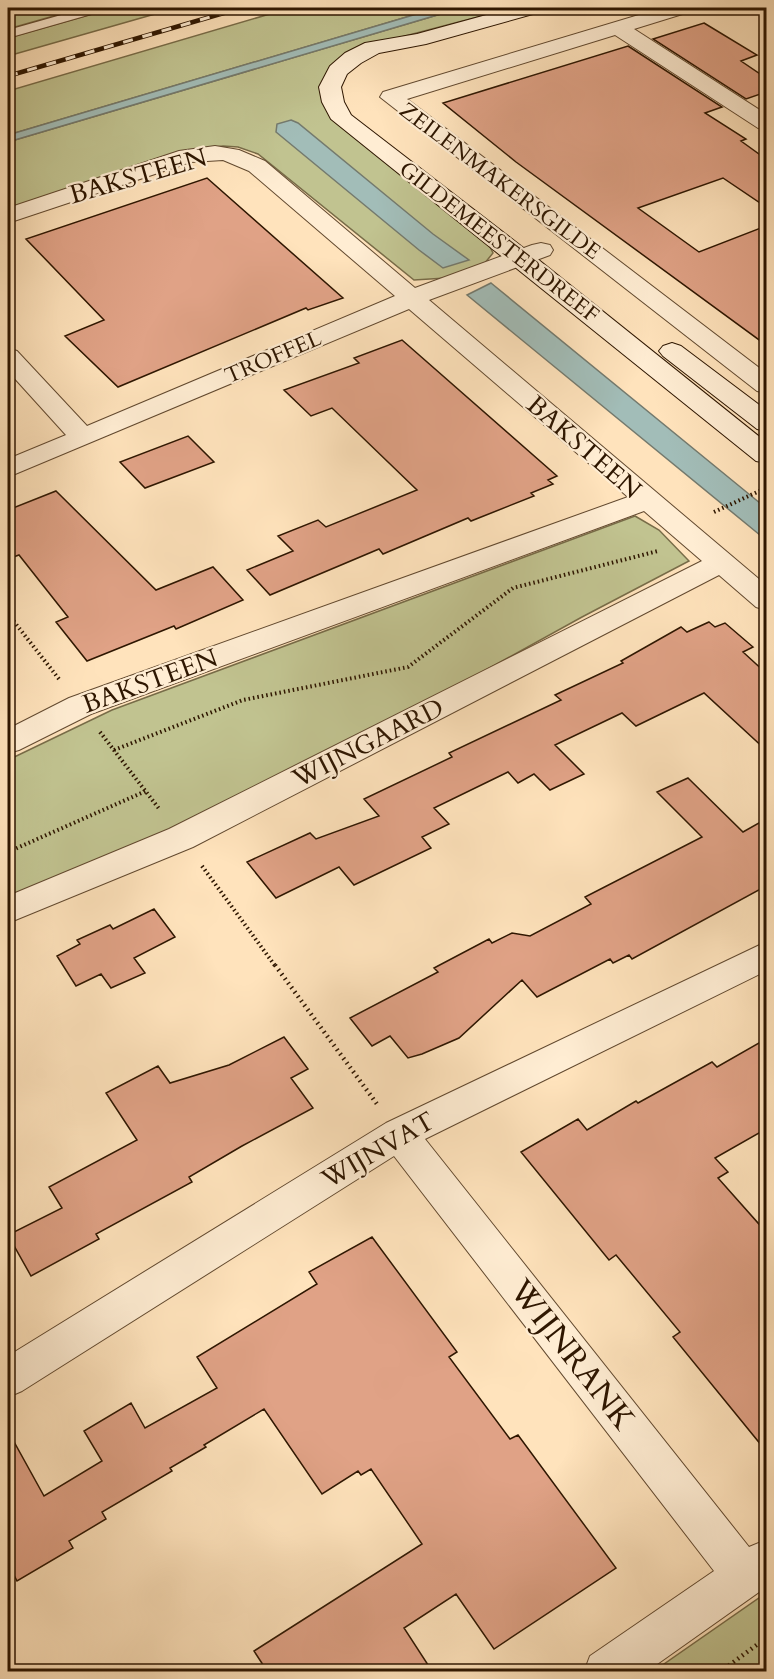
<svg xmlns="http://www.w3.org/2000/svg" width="774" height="1679" viewBox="0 0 774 1679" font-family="Cardo,serif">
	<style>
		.green { fill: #c1c390; stroke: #786c48; stroke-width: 1.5 }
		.water { fill: #a2bdb8; stroke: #747a6e; stroke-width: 1.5 }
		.building { fill: #e0a286; stroke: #2e1600; stroke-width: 1.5 }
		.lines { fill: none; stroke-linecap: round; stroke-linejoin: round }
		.lane-casing { stroke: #62492f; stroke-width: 2 }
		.street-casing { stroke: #62492f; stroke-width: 2 }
		.secondary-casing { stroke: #2e1600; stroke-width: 2 }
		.path-far1 { stroke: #2e1600; stroke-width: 4; stroke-dasharray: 1.5 3; stroke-linecap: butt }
		.path { stroke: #2e1600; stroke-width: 4.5; stroke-dasharray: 1.5 4; stroke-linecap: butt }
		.lane { fill: #ffedd3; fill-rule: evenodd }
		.street { fill: #ffedd3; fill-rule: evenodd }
		.secondary { fill: #ffedd3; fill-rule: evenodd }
		.rail-casing { stroke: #2e1600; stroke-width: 4.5 }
		.rail { stroke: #ffedd3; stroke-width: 3; stroke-dasharray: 10; stroke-linecap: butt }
		.labels { text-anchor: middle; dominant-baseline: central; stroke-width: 4.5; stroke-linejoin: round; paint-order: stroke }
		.far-street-label { font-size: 22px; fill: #2e1600; stroke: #ffedd3 }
		.street-label { font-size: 26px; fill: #2e1600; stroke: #ffedd3 }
		.near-street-label { font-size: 32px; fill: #2e1600; stroke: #ffedd3 }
	</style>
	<rect width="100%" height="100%" fill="#ffe3bc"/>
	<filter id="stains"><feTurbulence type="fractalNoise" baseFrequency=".00333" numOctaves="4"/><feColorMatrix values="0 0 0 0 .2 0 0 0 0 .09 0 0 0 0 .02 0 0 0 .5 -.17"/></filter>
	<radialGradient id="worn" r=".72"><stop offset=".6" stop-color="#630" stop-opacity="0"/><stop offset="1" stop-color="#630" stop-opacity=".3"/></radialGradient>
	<path class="green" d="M38 8H82L8 29V16Z
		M113 8H176L8 56V38Z
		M290 8H437L8 135V91Z
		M461 8H512L371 45 325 95 487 241 493 253 484 264 446 278 414 280 258 154 238 147 223 146 191 150 8 209V142Z
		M635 516 659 530 689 561 582 617 181 838 8 902V760L112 710Z
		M766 1593V1671H654Z"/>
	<path class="water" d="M437 8H461L8 142V135Z
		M291 120 298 123 433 234 469 260 443 268 419 250 276 132 277 124Z
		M491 283 766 508V540L467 295Z"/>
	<path class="building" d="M704 23 757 55 741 61 766 78V92L746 99 653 39Z
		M628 46 722 107 705 113 746 139 741 141 766 159V207L723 178 638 208 699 252 766 226V345L516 162 443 103Z
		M207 178 343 298 308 310 306 308 118 387 65 336 104 320 26 239Z
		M402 340 557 476 548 480 553 484 531 493 534 496 471 521 468 518 383 554 379 549 270 595 247 570 293 551 278 536 318 520 326 527 417 490 332 408 311 416 284 390 359 363 354 358Z
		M188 436 214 462 145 488 120 462Z
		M56 491 156 590 213 567 243 600 176 629 174 626 87 661 56 622 68 617 19 555 8 559V510Z
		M709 622 715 627 725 623 753 647 743 652 766 673V750L704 693 636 726 622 713 555 745 584 774 550 790 534 774 518 783 508 772 434 808 449 824 422 837 431 848 354 885 339 867 276 898 247 862 310 833 316 839 379 816 364 799 452 757 449 753 561 700 555 695 623 663 621 661 681 627 687 632Z
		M688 778 743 832 766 819V886L632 959 629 955 613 963 610 959 537 997 522 980 459 1038 422 1054 408 1058 390 1036 372 1046 350 1018 438 972 434 968 489 939 492 943 512 933 530 936 591 904 585 897 702 837 657 792Z
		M154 909 175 937 134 958 145 973 111 988 101 974 76 986 57 956 80 944 77 940 110 925 113 929Z
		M284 1037 308 1069 291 1078 313 1108 242 1146 189 1177 192 1182 96 1234 99 1239 31 1276 8 1235 62 1208 49 1187 137 1140 106 1093 158 1066 170 1083 229 1065Z
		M766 1039V1129L715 1158 728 1172 718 1178 766 1232V1451L673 1337 680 1332 616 1255 609 1260 521 1152 578 1119 587 1130 636 1101 638 1103 712 1062 717 1067Z
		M372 1237 457 1352 449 1357 510 1439 518 1435 616 1568 494 1649 456 1594 404 1628 432 1671H267L254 1651 422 1544 371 1469 361 1475 358 1471 322 1494 264 1409 204 1445 206 1447 170 1468 172 1471 102 1512 106 1519 69 1541 73 1548 17 1581 8 1563V1431L44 1496 102 1461 84 1431 131 1403 145 1428 217 1388 197 1357 317 1284 309 1272Z"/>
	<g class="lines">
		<g class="lane-casing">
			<path id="lane" d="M86 8H104L102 11 8 38V30Z"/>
		</g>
		<g class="street-casing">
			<path id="street" d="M662 8H692L689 12 634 29 766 114V130L758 128 615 35 407 99 766 373V393L757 391 380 97 383 92Z
				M215 146 239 150 265 161 415 288 532 245 541 243 550 245 553 250 550 255 429 300 766 585V610L756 607 719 575 193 847 8 923V896L169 829 702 561 644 511 91 714 19 750 8 753V729L69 698 628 497 409 309 8 477V459L66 435 8 371V348L17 351 87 426 395 296 249 171 223 160 191 162 8 223V208L179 151Z
				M766 942V971L425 1139 749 1547 766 1540V1587L646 1672H584L590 1656 714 1571 394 1156 22 1391 8 1397V1356L386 1123Z"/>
		</g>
		<g class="secondary-casing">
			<path id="secondary" d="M512 8H543L540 12 426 44 379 53 361 63 347 74 341 87 344 102 351 115 530 253 766 442V463L756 461 331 119 322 102 319 87 330 66 345 53 365 43 417 34Z
				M672 343 681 346 766 410V431L757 429 663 356 659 351 663 346Z"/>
		</g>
		<path class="path-far1" d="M714 512 766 488
			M8 614 59 679
			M100 732 160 810
			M114 750 243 700 408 667 513 588 658 551
			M8 852 146 791
			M202 866 276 967"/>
		<path class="path" d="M275 965 377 1104
			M720 1672 766 1638"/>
		<use href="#lane" class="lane"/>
		<use href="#street" class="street"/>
		<use href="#secondary" class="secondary"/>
		<g class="rail-casing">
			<path id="rail" d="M8 76 241 8"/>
		</g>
		<use href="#rail" class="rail"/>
	</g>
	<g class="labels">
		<g class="far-street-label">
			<text transform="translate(500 181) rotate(37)">ZEILENMAKERSGILDE</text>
			<text transform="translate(499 242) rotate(38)">GILDEMEESTERDREEF</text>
			<text transform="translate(273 357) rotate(-23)">TROFFEL</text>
		</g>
		<g class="street-label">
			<text transform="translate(138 176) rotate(-16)">BAKSTEEN</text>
			<text transform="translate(584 447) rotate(41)">BAKSTEEN</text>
			<text transform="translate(150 681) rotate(-20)">BAKSTEEN</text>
			<text transform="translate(368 743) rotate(-27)">WIJNGAARD</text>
			<text transform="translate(378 1150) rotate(-30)">WIJNVAT</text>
		</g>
		<g class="near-street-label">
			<text transform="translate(572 1355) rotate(52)">WIJNRANK</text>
		</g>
	</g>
	<rect width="774" height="1679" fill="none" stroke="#ffe3bc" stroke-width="30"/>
	<rect x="9" y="9" width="756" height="1661" fill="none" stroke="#2e1600" stroke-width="3"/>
	<rect x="15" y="15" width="744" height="1649" fill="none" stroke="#2e1600" stroke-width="1.5"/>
	<rect width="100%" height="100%" filter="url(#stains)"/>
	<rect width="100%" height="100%" fill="url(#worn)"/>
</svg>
